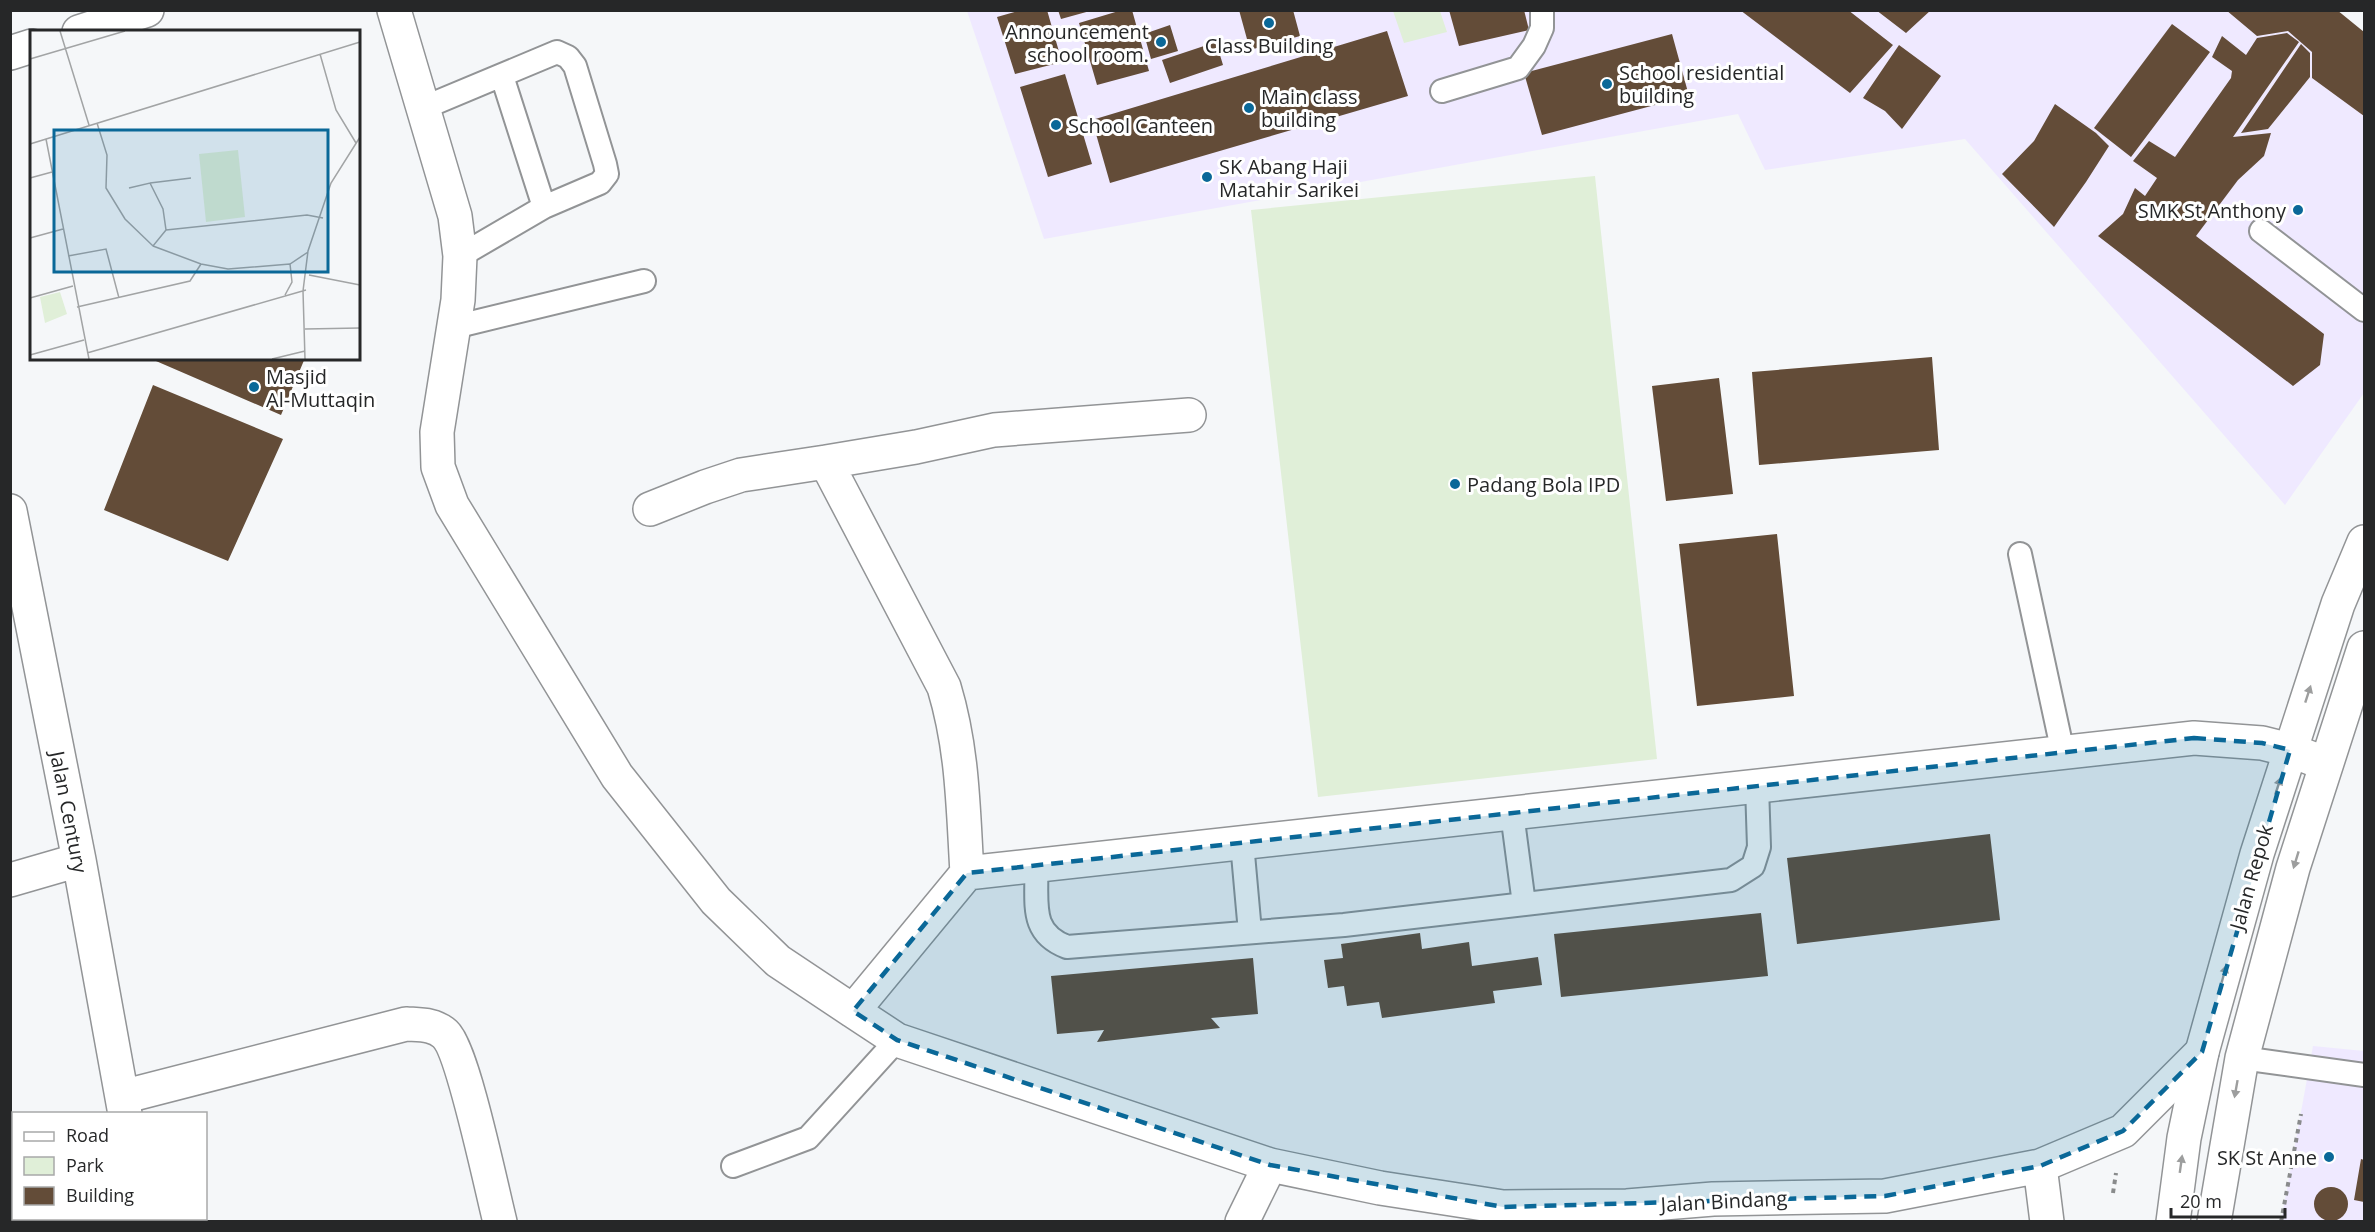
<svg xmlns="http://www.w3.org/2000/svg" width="2375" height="1232" viewBox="0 0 2375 1232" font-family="'Open Sans',sans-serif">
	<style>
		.education { fill: #efe9ff }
		.green { fill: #e0efd8 }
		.building { fill: #634c38 }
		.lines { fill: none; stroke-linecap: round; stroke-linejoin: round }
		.lane-casing { stroke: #929496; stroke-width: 26 }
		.street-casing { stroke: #929496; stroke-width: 36 }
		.primary-casing { stroke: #929496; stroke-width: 36 }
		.path { stroke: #898b8c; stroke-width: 4; stroke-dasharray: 4.5 4.5; stroke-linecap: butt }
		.lane { stroke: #fff; stroke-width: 22 }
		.street { stroke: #fff; stroke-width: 33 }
		.primary { stroke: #fff; stroke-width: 33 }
		.oneway { fill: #9d9e9e }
		.marked { fill: #0a6898; fill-opacity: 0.2; stroke: #0a6898; stroke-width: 4.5; stroke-dasharray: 12 8; stroke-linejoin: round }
		.poi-dot { fill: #0a6898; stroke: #fff; stroke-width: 2 }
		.labels { text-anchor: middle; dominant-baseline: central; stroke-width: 6; stroke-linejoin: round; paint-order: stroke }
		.poi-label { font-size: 20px; fill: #262728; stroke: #fff; text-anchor: start }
		.street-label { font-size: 20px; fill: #262728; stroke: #fff }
		.inset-road { fill: none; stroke: #a2a4a5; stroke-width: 1.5 }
		.view { fill: #0a6898; fill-opacity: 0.15; stroke: #0a6898; stroke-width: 3 }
		.inset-edge { fill: none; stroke: #262728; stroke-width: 3 }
	</style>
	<rect width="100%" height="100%" fill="#f5f7f9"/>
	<path class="education" d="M967 11H2337L2364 32V393L2285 505 1965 139 1765 170 1738 114 1044 239Z
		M2313 1046 2364 1051V1221L2281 1222Z"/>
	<path class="green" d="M1393 11H1440L1447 32 1404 43Z
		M1595 176 1657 759 1318 797 1251 210Z"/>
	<path class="building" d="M1021 10H1047L1062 62 1015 74 997 17Z
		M1058 10H1090V11L1061 19Z
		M1122 10H1132L1149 71 1097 85 1079 23Z
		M1239 10H1293L1300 36 1250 50Z
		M1449 10H1524L1529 30 1459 46Z
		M1740 10H1848L1893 45 1850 93Z
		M1876 10H1931L1906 33Z
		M2226 10H2337L2364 32V116L2312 78V52L2288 31 2257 36Z
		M2172 24 2210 52 2131 157 2094 128Z
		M1170 25 1178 51 1151 59 1144 34Z
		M1387 31 1408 96 1110 183 1092 120Z
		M2287 33 2299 42 2233 137 2271 133 2264 156 2238 180 2196 236 2324 334 2320 365 2293 386 2098 236 2123 214 2135 188 2145 196 2157 178 2133 161 2149 141 2175 157 2231 78 2232 71 2212 57 2222 36 2246 55 2257 38Z
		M1672 34 1689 96 1542 135 1524 73Z
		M1216 42 1223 65 1170 83 1162 60Z
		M2301 44 2310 53V77L2268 129 2241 133Z
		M1899 45 1941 76 1902 129 1885 111 1863 98Z
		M1065 74 1092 164 1048 177 1020 87Z
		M2055 104 2096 133 2109 146 2086 182 2054 227 2002 174 2034 141Z
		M1932 357 1939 450 1759 465 1752 372Z
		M149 358H305L281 415Z
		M1719 378 1733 494 1666 501 1652 386Z
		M153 385 283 439 228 561 104 510Z
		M1777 534 1794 696 1697 706 1679 544Z
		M1990 834 2000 920 1797 944 1787 858Z
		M1761 913 1768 976 1561 997 1554 934Z
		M1420 933 1422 949 1469 942 1472 966 1538 957 1542 985 1493 991 1495 1003 1382 1018 1379 1002 1347 1006 1344 986 1328 988 1324 960 1343 958 1341 944Z
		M1253 958 1258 1014 1211 1018 1220 1028 1097 1042 1104 1030 1057 1034 1051 976Z
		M2361 1159 2364 1160V1202L2354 1200Z
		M2314 1204a17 17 0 1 1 34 0a17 17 0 1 1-34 0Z"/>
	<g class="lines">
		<g class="lane-casing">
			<path id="lane" d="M1442 91 1518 68 1534 46 1542 28V10
				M423 108 557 52 568 57 575 66 605 164 607 174 600 183 544 207 502 76
				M2261 231 2364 310
				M460 256 544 207
				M454 327 644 281
				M2020 554 2063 753
				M1512 813 1524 904
				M1242 843 1250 932
				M1036 866C1038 902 1028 932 1067 947L1344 925 1731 880 1753 866 1759 847 1757 786
				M2242 1058 2364 1075
				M733 1166 808 1138 897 1040"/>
		</g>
		<g class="street-casing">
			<path id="street" d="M394 10 455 216 460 256 458 300 437 432 438 467 452 505 617 776 716 901 778 961 853 1011 967 873C963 808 963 750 944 687L826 462 741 475 705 487 650 509
				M79 32 147 10
				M10 53 32 46
				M826 462 916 447 994 430 1189 415
				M10 511 79 860 125 1114
				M967 873 2194 738 2262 743 2290 750 2326 764
				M10 880 79 860
				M853 1011 897 1040 1270 1165 1380 1188 1503 1207 1627 1206 1713 1199 1885 1196 2040 1166 2123 1131 2202 1052
				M122 1097 406 1024C421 1025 434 1024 445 1034 463 1050 492 1191 500 1222
				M2040 1166 2047 1222
				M140 1218V1222
				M1242 1222 1270 1165"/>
		</g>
		<g class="primary-casing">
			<path id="primary" d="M2173 1222 2184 1138 2202 1052 2257 854 2338 604 2364 542
				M2214 1222 2242 1058 2293 868 2364 648"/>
		</g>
		<path class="path" d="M2113 1193 2116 1173
			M2281 1222 2301 1114"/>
		<use href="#lane" class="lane"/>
		<use href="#street" class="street"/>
		<use href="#primary" class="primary"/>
	</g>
	<defs><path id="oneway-solid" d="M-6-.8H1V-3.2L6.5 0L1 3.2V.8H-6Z" transform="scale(1.5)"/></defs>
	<g class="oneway">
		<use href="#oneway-solid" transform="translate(2308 694) rotate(-72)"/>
		<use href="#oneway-solid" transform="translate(2278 786) rotate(-72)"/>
		<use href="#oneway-solid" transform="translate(2296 860) rotate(107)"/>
		<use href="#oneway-solid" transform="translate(2224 974) rotate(-75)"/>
		<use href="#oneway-solid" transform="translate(2236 1089) rotate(100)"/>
		<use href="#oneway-solid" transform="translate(2181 1164) rotate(-82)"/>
	</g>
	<path class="marked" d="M2194 738 2262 743 2290 750 2202 1052 2123 1131 2040 1166 1885 1196 1503 1207 1270 1165 897 1040 853 1011 967 873Z"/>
	<g class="poi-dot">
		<circle cx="1269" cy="23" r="6"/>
		<circle cx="1161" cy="42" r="6"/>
		<circle cx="1607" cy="84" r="6"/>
		<circle cx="1249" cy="108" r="6"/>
		<circle cx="1056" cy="125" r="6"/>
		<circle cx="1207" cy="177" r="6"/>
		<circle cx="2298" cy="210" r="6"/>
		<circle cx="254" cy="387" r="6"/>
		<circle cx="1455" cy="484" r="6"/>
		<circle cx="2329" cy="1157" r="6"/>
	</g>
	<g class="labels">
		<g class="poi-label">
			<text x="1149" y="31" text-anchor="end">Announcement<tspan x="1149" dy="23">school room.</tspan></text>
			<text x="1269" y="45" text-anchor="middle">Class Building</text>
			<text x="1619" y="72">School residential<tspan x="1619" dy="23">building</tspan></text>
			<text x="1261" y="96">Main class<tspan x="1261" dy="23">building</tspan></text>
			<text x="1068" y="125">School Canteen</text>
			<text x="1219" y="166">SK Abang Haji<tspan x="1219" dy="23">Matahir Sarikei</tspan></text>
			<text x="2286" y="210" text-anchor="end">SMK St Anthony</text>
			<text x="266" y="376">Masjid<tspan x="266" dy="23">Al-Muttaqin</tspan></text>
			<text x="1467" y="484">Padang Bola IPD</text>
			<text x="2317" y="1157" text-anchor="end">SK St Anne</text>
		</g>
		<g class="street-label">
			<text transform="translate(69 812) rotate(79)">Jalan Century</text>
			<text transform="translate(2251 877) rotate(-74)">Jalan Repok</text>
			<text transform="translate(1724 1201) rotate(-3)">Jalan Bindang</text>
		</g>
	</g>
	<g transform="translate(30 30)">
		<rect width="330" height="330" fill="#f5f7f9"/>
		<path d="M208 120 215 187 176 192 169 124ZM30 262 37 284 15 293 10 267Z" fill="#e0efd8"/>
		<path class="inset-road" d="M30 1 59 95M290 24 306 80 326 113M0 29 95 1M67 93 77 125 76 158 95 189 123 216 136 200 133 179 120 153 99 158M16 109 59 329M0 114 330 12M0 148 22 142M120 153 161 148M136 200 277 185 293 188M0 208 33 199M123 216 171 234 198 239 260 234 278 222M38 226 76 219 89 268M279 245 330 255M255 265 262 252 260 234M0 268 43 256M47 277 160 251 171 234M275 299 330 298M57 323 276 260M0 325 54 310M242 329 275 321M275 329 273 261 278 221 301 153 330 107"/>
		<path class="view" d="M24 100H298V242H24Z"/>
		<rect width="330" height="330" class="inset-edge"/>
	</g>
	<rect width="2375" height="1232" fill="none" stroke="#262728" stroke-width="24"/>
	<rect x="12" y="1112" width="195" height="108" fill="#ffffff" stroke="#a8a9a9" stroke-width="1.5"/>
	<rect x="24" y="1132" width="30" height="9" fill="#ffffff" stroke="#a8a9a9" stroke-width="1.5"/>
	<text x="66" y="1142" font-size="18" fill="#262728">Road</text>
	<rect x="24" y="1157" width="30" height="18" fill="#e0efd8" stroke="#a8a9a9" stroke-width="1.5"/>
	<text x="66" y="1172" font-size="18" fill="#262728">Park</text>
	<rect x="24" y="1187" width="30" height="18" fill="#634c38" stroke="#a8a9a9" stroke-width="1.5"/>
	<text x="66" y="1202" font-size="18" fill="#262728">Building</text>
	<path d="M2171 1208v9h114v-9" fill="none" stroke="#262728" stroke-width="3"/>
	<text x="2180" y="1208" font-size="18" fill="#262728" stroke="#ffffff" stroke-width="4.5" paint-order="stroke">20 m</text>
</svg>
